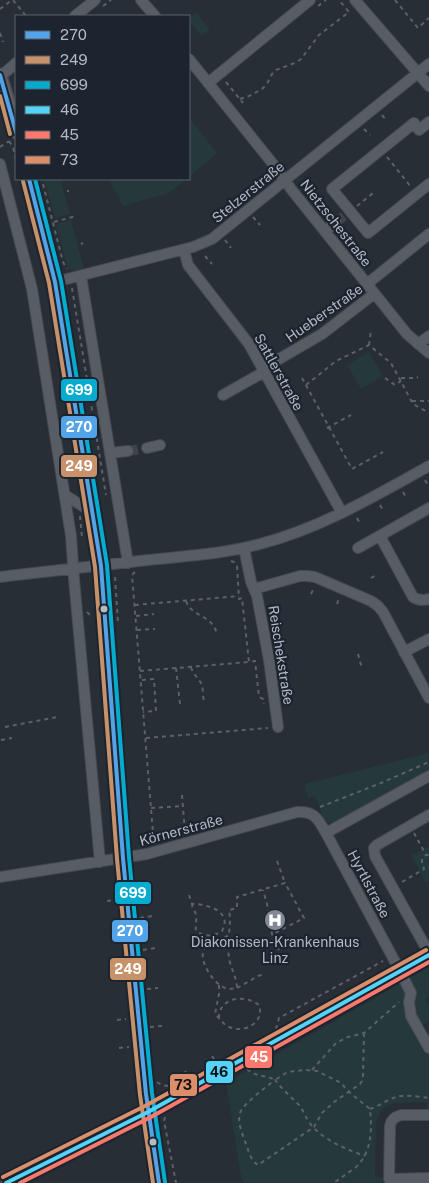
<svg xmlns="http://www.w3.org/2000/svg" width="429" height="1183" viewBox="0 0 429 1183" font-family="'Public Sans',sans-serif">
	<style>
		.green { fill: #25383a }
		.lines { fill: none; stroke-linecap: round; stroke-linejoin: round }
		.minor-tunnel { stroke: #3d434b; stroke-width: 10; stroke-dasharray: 10 5; stroke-linecap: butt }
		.minor-casing { stroke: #464a50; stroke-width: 12 }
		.major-casing { stroke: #464a52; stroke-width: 15 }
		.path { stroke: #5c6167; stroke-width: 2; stroke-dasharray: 4 4; stroke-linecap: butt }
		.minor { stroke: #585c63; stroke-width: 10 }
		.major { stroke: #5b5f65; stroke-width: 12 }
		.bus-1-casing { stroke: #1c242f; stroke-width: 8 }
		.bus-2-casing { stroke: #1c242f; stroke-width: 8 }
		.bus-3-casing { stroke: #1c242f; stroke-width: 8 }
		.bus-4-casing { stroke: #1c242f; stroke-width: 8 }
		.bus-5-casing { stroke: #1c242f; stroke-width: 8 }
		.bus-6-casing { stroke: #1c242f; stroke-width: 8 }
		.bus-1 { stroke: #53a3e8; stroke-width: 4 }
		.bus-2 { stroke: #c7916a; stroke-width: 4 }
		.bus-3 { stroke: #06acd0; stroke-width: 4 }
		.bus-4 { stroke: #52d3f7; stroke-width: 4 }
		.bus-5 { stroke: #fa786c; stroke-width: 4 }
		.bus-6 { stroke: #db8e69; stroke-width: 4 }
		.bus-dot { fill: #b2bac6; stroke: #1c242f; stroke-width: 2 }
		.labels { text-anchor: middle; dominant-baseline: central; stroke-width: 4.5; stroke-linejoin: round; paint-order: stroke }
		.street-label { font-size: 14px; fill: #b2bac6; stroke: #1c242f }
		.poi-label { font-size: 14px; fill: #b2bac6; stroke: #1c242f }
		.line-badge { stroke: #1c242f; stroke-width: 2 }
		.badge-label { font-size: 14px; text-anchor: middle; font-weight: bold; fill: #fff }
		.pale-badge-label { font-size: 14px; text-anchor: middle; font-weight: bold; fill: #111 }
	</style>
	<rect width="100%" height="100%" fill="#282e35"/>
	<path class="green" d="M197 12 210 30 201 36 189 20V18Z
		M189 117 217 153 189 177Z
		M44 179H60L70 214 55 218Z
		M109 179H186L169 193 123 206Z
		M71 220 84 269C78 270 73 272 68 268L56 224Z
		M369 352 383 376 361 389 347 365Z
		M429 753V769L335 822H327L324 820 315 796 308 798 305 784Z
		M429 846V882L426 883 411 856Z
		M429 967V997L425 999 429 1006V1021L421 1026 425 1033 429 1031V1108H427V1102L394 1103 385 1107 380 1113 376 1123 375 1177H384L381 1183H244L241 1176 226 1083Z"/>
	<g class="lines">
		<path class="minor-tunnel" d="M336 222 348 213
			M128 451 147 448"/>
		<g class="minor-casing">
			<path id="minor" d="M141 0 155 16
				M355 0 429 86
				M75 16 95 0
				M189 59 277 169 291 189 407 334 429 353
				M0 77 16 63
				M208 83 310 0
				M429 122 419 130 414 123 332 189 368 233 429 184
				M0 164 32 289 71 536 74 579 100 862
				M325 231 336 222
				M184 250 188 265 249 344 342 513
				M81 276 128 563
				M55 282 193 247 212 239 429 64
				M367 284 429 234
				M418 344 429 336
				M262 369 322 334 374 294
				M223 395 264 372
				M147 448 160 445
				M110 453 128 451
				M65 495 92 512
				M380 536 413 597C418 600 423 601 429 599
				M244 548 251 582 257 596 269 660 278 727
				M358 548 429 508
				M0 577C49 571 98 566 148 560 185 556 224 554 260 544 321 528 375 496 429 466
				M254 589 300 576H307L315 577 371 601 378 606 383 612 429 698
				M404 652 429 639
				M429 815 377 845 374 848 375 856 429 953
				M326 833 429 776
				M0 877 147 854 297 812C315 811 318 819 326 833L400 971 411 993 409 1002 411 1016 429 1048
				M429 1115H401C394 1117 391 1120 390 1126L389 1179 429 1178
				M6 1183 148 1112 429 955"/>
		</g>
		<g class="major-casing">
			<path id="major" d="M0 75 9 104 16 132
				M29 179 55 282 101 566 123 858 146 1094 159 1183"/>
		</g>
		<path class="path" d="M13 0 26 16
			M395 0 418 28 429 18
			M103 6 111 0
			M318 6 326 0
			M0 9 12 0
			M0 33 3 42
			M226 82 243 103
			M240 99 249 96 262 89 267 84 272 74 276 70 295 63 301 59 319 35 349 12 339 0
			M382 115 387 121
			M364 129 370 135
			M9 141 13 147 16 160
			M0 147 9 141
			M387 157 411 187
			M43 184 63 262 67 269
			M67 191H69
			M357 206 373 193
			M253 217 260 225
			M54 222 76 216
			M225 240 231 248
			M81 244 83 243
			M205 256 212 264
			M72 288 106 495
			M369 345 371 331
			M302 378 352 469 383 452
			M385 378 395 385 401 381
			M401 378H416L418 377
			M306 385 336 361 369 345 391 363 413 404 429 413
			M412 401H429
			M327 428 351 415
			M425 480 429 487
			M403 492 407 499
			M380 505 384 512
			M80 516 82 538
			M357 518 361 525
			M231 561 234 562 237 566 239 599 242 598 249 662 255 661 259 697 263 699 264 704
			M135 572 132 575 153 833 154 839 156 842
			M115 577 118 624
			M371 578 378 574
			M311 594 314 588
			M186 601C191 617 212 614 217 634
			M337 604 339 598
			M135 605 239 596
			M87 612 91 616
			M136 616 154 614
			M137 630 155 629
			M358 654 362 669
			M191 667C193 675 199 678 202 685 203 690 203 697 204 702
			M176 668 180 704
			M140 671 249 662
			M142 680 154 679 156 711 143 712
			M5 727 57 717
			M146 738 268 728
			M1 740 12 738
			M182 795 185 833
			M320 807 381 783 429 762
			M151 808 183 806
			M414 833 426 855
			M277 861 285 883
			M137 882 149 881
			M402 882 424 869 422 863V860L426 855H429
			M189 895 192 904C207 904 233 911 222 931 213 937 205 937 196 931 195 926 197 920 196 915 195 910 192 909 192 904
			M107 901 116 900
			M140 918 152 916
			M272 925 270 926 274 941 286 963
			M110 928 119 927
			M228 936C221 939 208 942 204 949 198 961 214 984 225 988 229 989 233 989 237 988 237 977 230 968 229 957 226 942 232 926 229 910L237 908V897L285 883 304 918 275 933 263 890
			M143 950 155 948
			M112 958 121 957
			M219 985V994L215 1014C220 1019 223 1024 229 1027 245 1034 265 1022 259 1005 245 994 219 997 219 1018
			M237 988 258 976 265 974
			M147 989 158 988
			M117 1020 126 1019
			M150 1027 162 1026
			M276 1029 279 1018 383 961
			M364 1033 363 1075 362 1081 360 1084 334 1102 322 1113 314 1127 258 1165C251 1161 249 1152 246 1144 243 1136 237 1122 240 1113 243 1104 266 1087 275 1080 282 1089 291 1097 299 1105 303 1110 305 1116 309 1122 321 1139 345 1149 365 1156
			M119 1048 129 1047
			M212 1056 216 1062
			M247 1069C257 1078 265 1074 275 1080L286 1073 294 1071 306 1070 317 1071 341 1083 349 1092 370 1109C372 1130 372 1153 355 1168 348 1173 342 1177 335 1182L336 1183
			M312 1070 336 1043 348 1037 364 1033 399 1002
			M185 1071 189 1077
			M157 1082C168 1090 175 1084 186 1078
			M370 1109C379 1106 387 1100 396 1097 406 1094 419 1097 429 1098
			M165 1117 164 1121 176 1183"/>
		<use href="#minor" class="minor"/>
		<use href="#major" class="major"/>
		<g class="bus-1-casing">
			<path id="bus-1" d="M0 75 16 132
				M29 179 55 282 101 566 123 858 146 1094 159 1183"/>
		</g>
		<g class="bus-2-casing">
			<path id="bus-2" d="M0 96 10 134
				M23 181 49 283 95 567 117 859 140 1095 153 1183"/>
		</g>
		<g class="bus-3-casing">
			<path id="bus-3" d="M35 179 61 281 107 565 129 857 152 1093 165 1182"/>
		</g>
		<g class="bus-4-casing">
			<path id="bus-4" d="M6 1183 148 1112 429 955"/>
		</g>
		<g class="bus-5-casing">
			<path id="bus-5" d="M20 1183 151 1117 429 962"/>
		</g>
		<g class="bus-6-casing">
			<path id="bus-6" d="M3 1177 145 1106 426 950"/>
		</g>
		<use href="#bus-1" class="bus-1"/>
		<use href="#bus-2" class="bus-2"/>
		<use href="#bus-3" class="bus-3"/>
		<use href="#bus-4" class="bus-4"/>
		<use href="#bus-5" class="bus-5"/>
		<use href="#bus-6" class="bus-6"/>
	</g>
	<defs>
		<g id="hospital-disc" transform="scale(1.125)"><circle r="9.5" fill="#828993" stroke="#1c242f"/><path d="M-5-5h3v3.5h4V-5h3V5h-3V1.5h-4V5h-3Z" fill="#fff"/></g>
	</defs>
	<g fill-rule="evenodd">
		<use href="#hospital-disc" x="275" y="920"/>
	</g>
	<g class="bus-dot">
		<circle cx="104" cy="609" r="4.5"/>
		<circle cx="153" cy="1142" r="4.5"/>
	</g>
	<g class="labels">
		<g class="street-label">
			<text transform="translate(248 192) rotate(-39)">Stelzerstraße</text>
			<text transform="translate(336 223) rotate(52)">Nietzschestraße</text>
			<text transform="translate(324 313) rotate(-35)">Hueberstraße</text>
			<text transform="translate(279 372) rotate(61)">Sattlerstraße</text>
			<text transform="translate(281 655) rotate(81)">Reischekstraße</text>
			<text transform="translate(181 830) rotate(-15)">Körnerstraße</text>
			<text transform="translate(369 884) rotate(62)">Hyrtlstraße</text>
		</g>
		<g class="poi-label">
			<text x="275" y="942">Diakonissen-Krankenhaus<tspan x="275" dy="16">Linz</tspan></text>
		</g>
	</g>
	<g class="line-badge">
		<rect x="60" y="378" width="38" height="24" rx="5" fill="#06acd0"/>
		<rect x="60" y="415" width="38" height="24" rx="5" fill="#53a3e8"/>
		<rect x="60" y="454" width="38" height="24" rx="5" fill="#c7916a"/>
		<rect x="114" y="881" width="38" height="24" rx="5" fill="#06acd0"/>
		<rect x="111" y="919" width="38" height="24" rx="5" fill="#53a3e8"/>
		<rect x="109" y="957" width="38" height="24" rx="5" fill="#c7916a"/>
		<rect x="244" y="1045" width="29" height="24" rx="5" fill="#fa786c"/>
		<rect x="205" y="1060" width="29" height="24" rx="5" fill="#52d3f7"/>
		<rect x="169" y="1073" width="29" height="24" rx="5" fill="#db8e69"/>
	</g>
	<g class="badge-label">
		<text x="79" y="395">699</text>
		<text x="79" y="432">270</text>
		<text x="79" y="471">249</text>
		<text x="133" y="898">699</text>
		<text x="130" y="936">270</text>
		<text x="128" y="974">249</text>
		<text x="259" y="1062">45</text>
	</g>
	<g class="pale-badge-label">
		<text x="219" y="1077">46</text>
		<text x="183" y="1090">73</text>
	</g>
	<rect x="15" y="15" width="175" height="165" fill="#1c242f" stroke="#58606b"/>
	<rect x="25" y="31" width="25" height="8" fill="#53a3e8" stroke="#58606b"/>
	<text x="60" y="40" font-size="15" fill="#b2bac6">270</text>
	<rect x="25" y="56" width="25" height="8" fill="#c7916a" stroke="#58606b"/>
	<text x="60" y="65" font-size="15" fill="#b2bac6">249</text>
	<rect x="25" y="81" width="25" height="8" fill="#06acd0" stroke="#58606b"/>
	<text x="60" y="90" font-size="15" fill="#b2bac6">699</text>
	<rect x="25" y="106" width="25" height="8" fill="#52d3f7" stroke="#58606b"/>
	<text x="60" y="115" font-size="15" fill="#b2bac6">46</text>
	<rect x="25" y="131" width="25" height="8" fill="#fa786c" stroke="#58606b"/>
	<text x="60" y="140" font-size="15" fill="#b2bac6">45</text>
	<rect x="25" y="156" width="25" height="8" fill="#db8e69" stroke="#58606b"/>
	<text x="60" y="165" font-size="15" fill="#b2bac6">73</text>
</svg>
